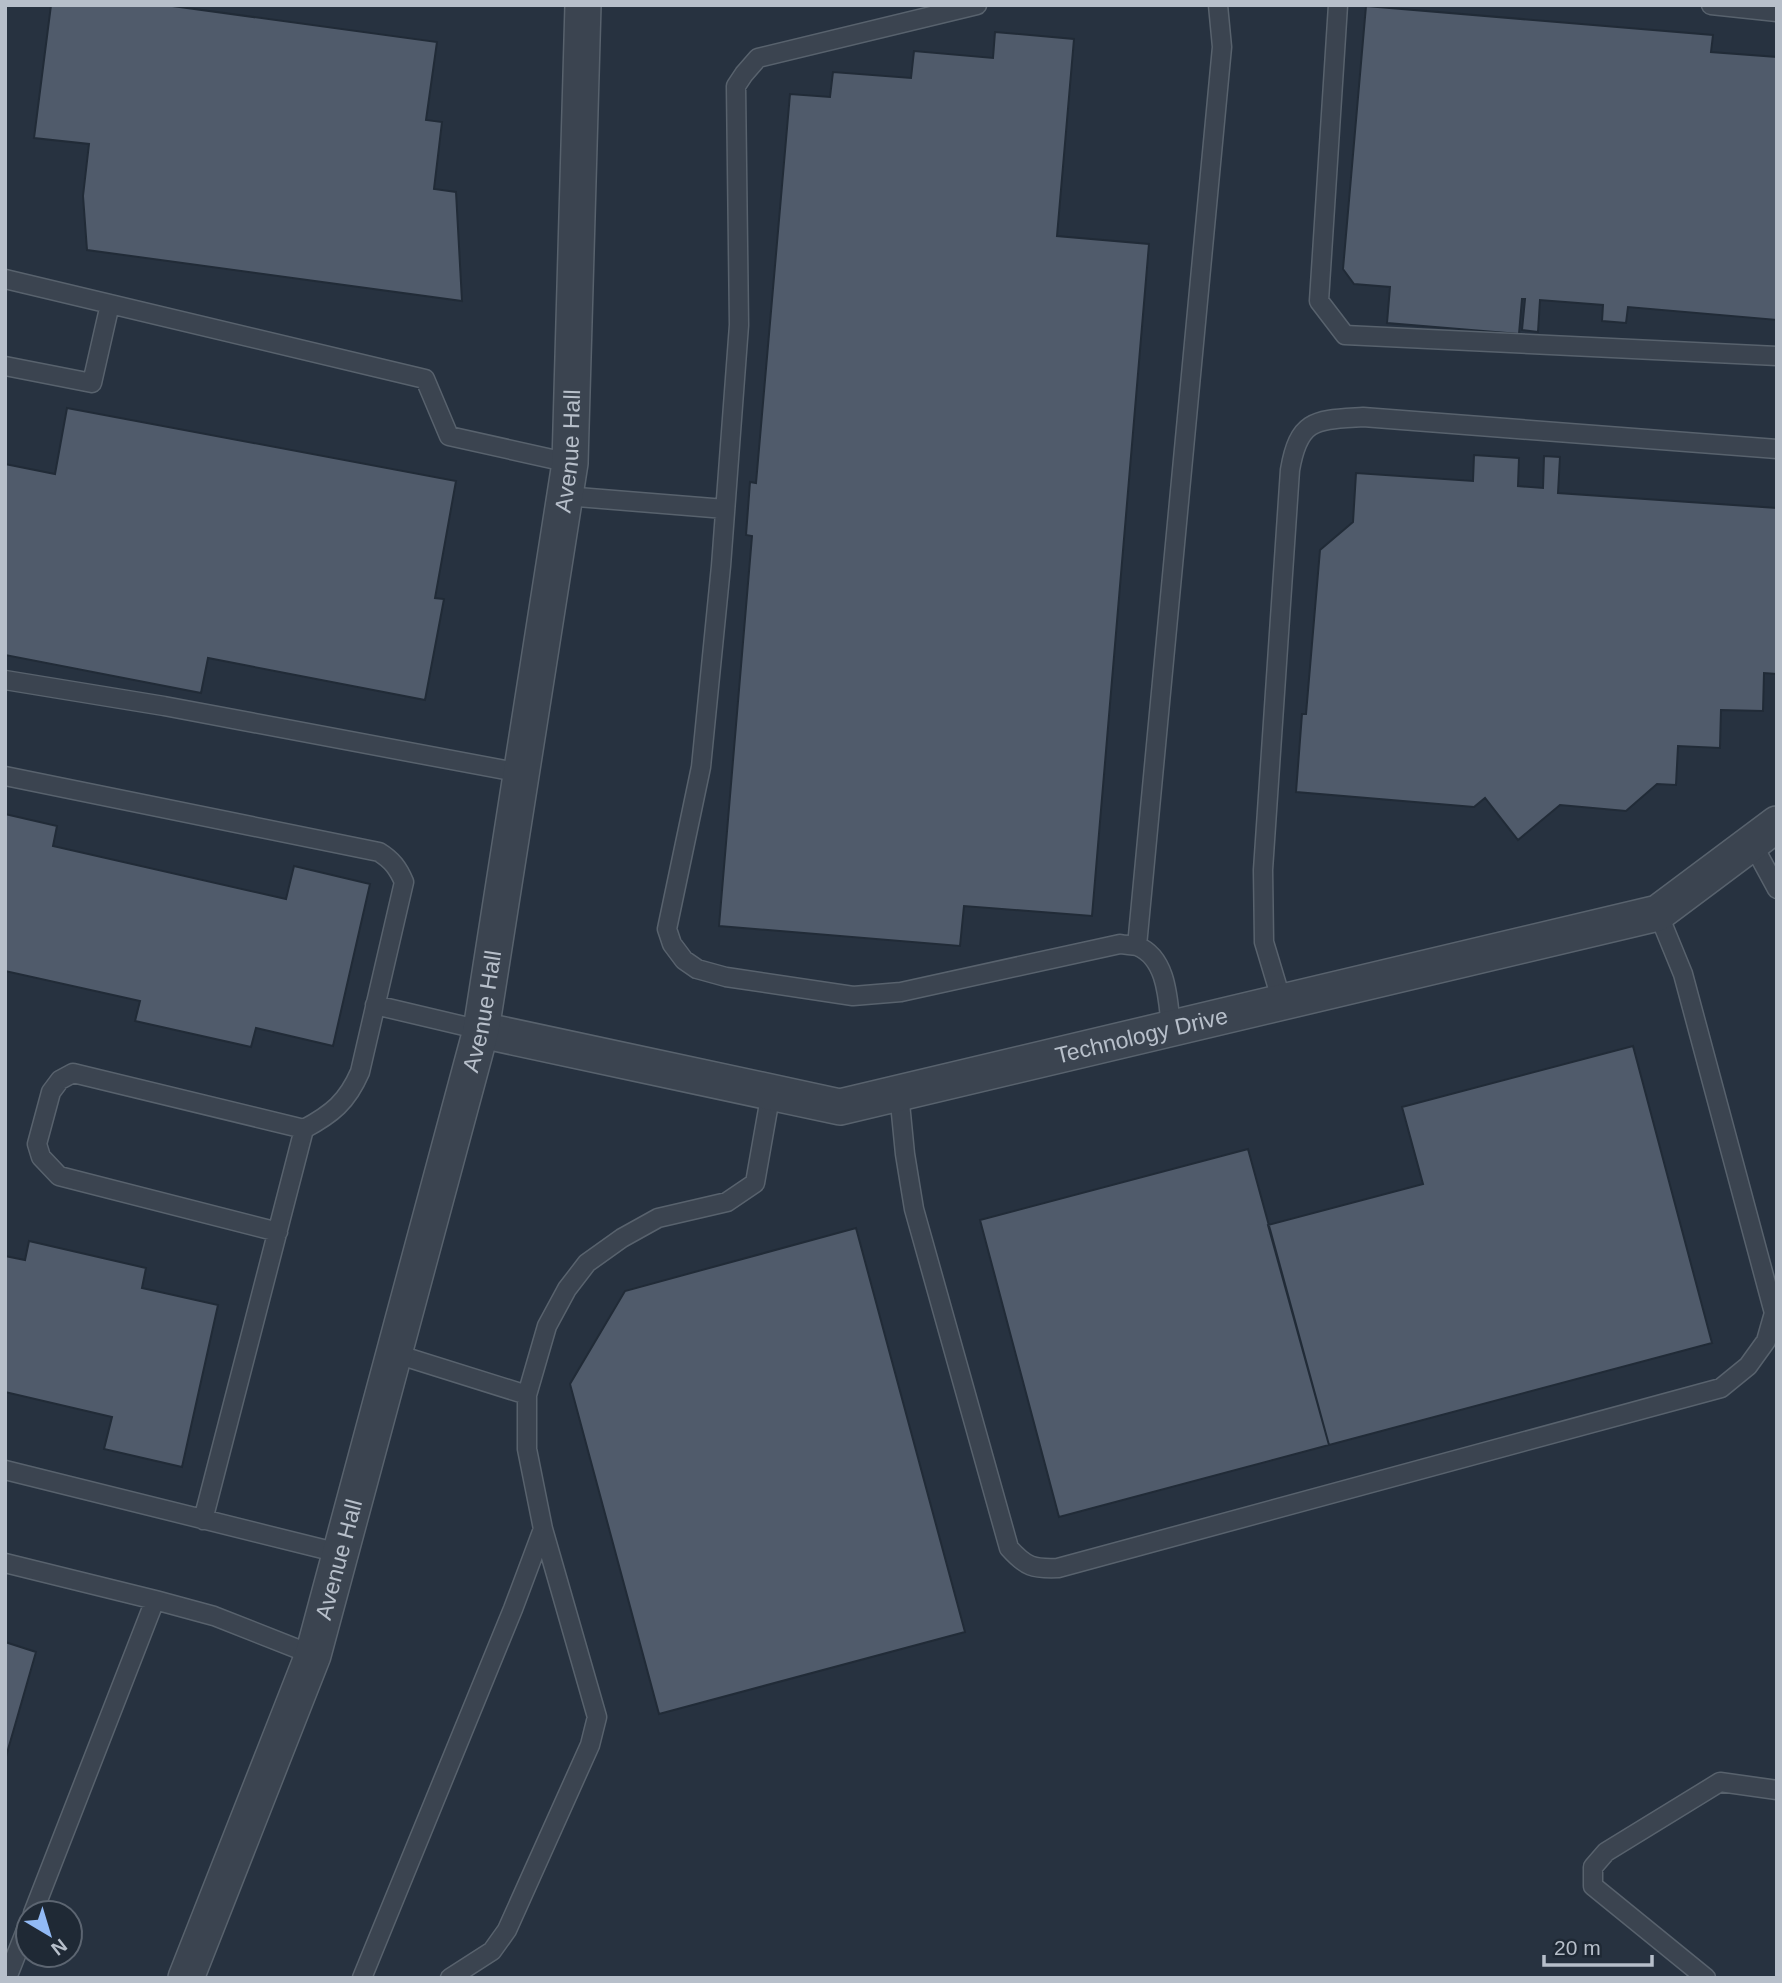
<svg xmlns="http://www.w3.org/2000/svg" width="1782" height="1983" viewBox="0 0 1782 1983" font-family="Helvetica,sans-serif">
	<style>
		.building { fill: #505b6b; stroke: #212b37; stroke-width: 2 }
		.lines { fill: none; stroke-linecap: round; stroke-linejoin: round }
		.lane-casing { stroke: #58626d; stroke-width: 21 }
		.street-casing { stroke: #58626d; stroke-width: 38 }
		.lane { stroke: #3b4450; stroke-width: 18 }
		.street { stroke: #3b4450; stroke-width: 35 }
		.labels { text-anchor: middle; dominant-baseline: central; stroke-width: 6; stroke-linejoin: round; paint-order: stroke }
		.street-label { font-size: 23px; fill: #b7bfca; stroke: #1f2935 }
	</style>
	<rect width="100%" height="100%" fill="#273240"/>
	<path class="building" d="M51 5H165L437 42 426 120 442 122 434 189 456 192 462 301 87 250 83 196 89 144 34 138Z
		M1366 6 1713 35 1711 52 1777 57V320L1628 307 1626 323 1602 321 1603 305 1540 300 1538 332 1522 330 1525 299H1522L1519 334 1387 323 1390 287 1354 284 1343 269Z
		M995 32 1074 39 1057 236 1149 244 1092 916 964 906 960 946 719 926 752 536 746 535 750 482 756 483 790 94 830 97 833 72 911 78 914 51 993 58Z
		M67 408 456 481 435 598 444 599 425 700 208 658 201 693 5 655V464L55 474Z
		M1474 455 1519 458 1518 486 1543 488 1544 456 1560 457 1558 493 1777 508V674L1764 673 1763 711 1721 710 1720 748 1678 746 1676 785 1657 784 1626 811 1560 805 1518 840 1485 798 1474 807 1296 792 1302 714H1306L1320 550 1353 522 1356 473 1473 481Z
		M5 814 57 826 53 846 286 899 294 866 370 884 333 1046 256 1028 251 1047 135 1021 140 1001 5 971Z
		M1633 1046 1712 1343 1329 1445 1268 1225 1423 1184 1402 1107Z
		M1248 1149 1329 1445 1059 1517 980 1220Z
		M856 1228 965 1632 659 1714 570 1384 625 1291Z
		M29 1241 146 1268 142 1288 218 1305 182 1467 104 1449 112 1417 5 1392V1256L25 1260Z
		M5 1642 36 1652 5 1760Z"/>
	<g class="lines">
		<g class="lane-casing">
			<path id="lane" d="M977 5 758 58 744 74 736 86 739 325 721 566 701 767 667 929 672 944 684 960 697 969 726 977 853 996 901 992 1120 944C1125 945 1132 945 1137 946 1168 958 1168 1002 1171 1028
				M1338 5 1319 301 1345 335 1777 356
				M1711 5 1777 12
				M5 279 425 379 449 436 570 463
				M5 366 92 383 110 304
				M565 496 725 509
				M5 680 164 706 521 773
				M5 776 379 852C392 860 398 868 404 882L360 1072C347 1102 332 1114 304 1129L203 1520
				M1752 843 1777 889
				M1137 946 1222 47 1218 5
				M1282 1002 1264 942 1263 870 1290 470C1299 418 1316 420 1363 417L1777 449
				M375 1005 481 1030
				M899 1093 905 1154 914 1209 1009 1548C1026 1567 1033 1569 1058 1568L1721 1388 1748 1366 1766 1341 1774 1313 1683 974 1658 913
				M278 1232 59 1176 41 1157 37 1144 51 1092 60 1080 73 1073 304 1129
				M393 1353 527 1395
				M5 1470 339 1553
				M5 1563 155 1600 33 1913
				M155 1600 214 1616 313 1655
				M7 1978 28 1925
				M362 1978 513 1609 543 1529 527 1449V1395L547 1326 567 1289 587 1263 622 1238 658 1218 727 1202 755 1183 771 1092
				M450 1978 492 1951 507 1930 590 1745 597 1717 543 1529
				M1706 1978 1593 1886V1867L1606 1852 1720 1782 1777 1790"/>
		</g>
		<g class="street-casing">
			<g id="street">
				<path id="s1" d="M481 1030 840 1107 1658 913 1777 824"/>
				<path id="s2" d="M186 1978 313 1655 481 1030 570 463 583 5"/>
			</g>
		</g>
		<use href="#lane" class="lane"/>
		<use href="#street" class="street"/>
	</g>
	<g class="labels">
		<g class="street-label">
			<text stroke="none"><textPath href="#s2" startOffset="1580">Avenue Hall</textPath></text>
			<text stroke="none"><textPath href="#s2" startOffset="1013">Avenue Hall</textPath></text>
			<text stroke="none"><textPath href="#s1" startOffset="677">Technology Drive</textPath></text>
			<text stroke="none"><textPath href="#s2" startOffset="446">Avenue Hall</textPath></text>
		</g>
	</g>
	<rect width="1782" height="1983" fill="none" stroke="#b7bfca" stroke-width="14"/>
	<g transform="translate(49 1934) rotate(142)"><circle r="33" fill="#1f2935" stroke="#5c6571" stroke-width="2"/>
	<path d="M0-5L12 26L0 18L-12 26Z" fill="#92baf5"/>
	<text y="-10" font-size="19" font-weight="bold" text-anchor="middle" fill="#b7bfca">N</text>
	</g>
	<path d="M1544 1955v10h108v-10" fill="none" stroke="#b7bfca" stroke-width="3.5"/>
	<text x="1554" y="1955" font-size="21" fill="#b7bfca" stroke="#1f2935" stroke-width="5" paint-order="stroke">20 m</text>
</svg>
